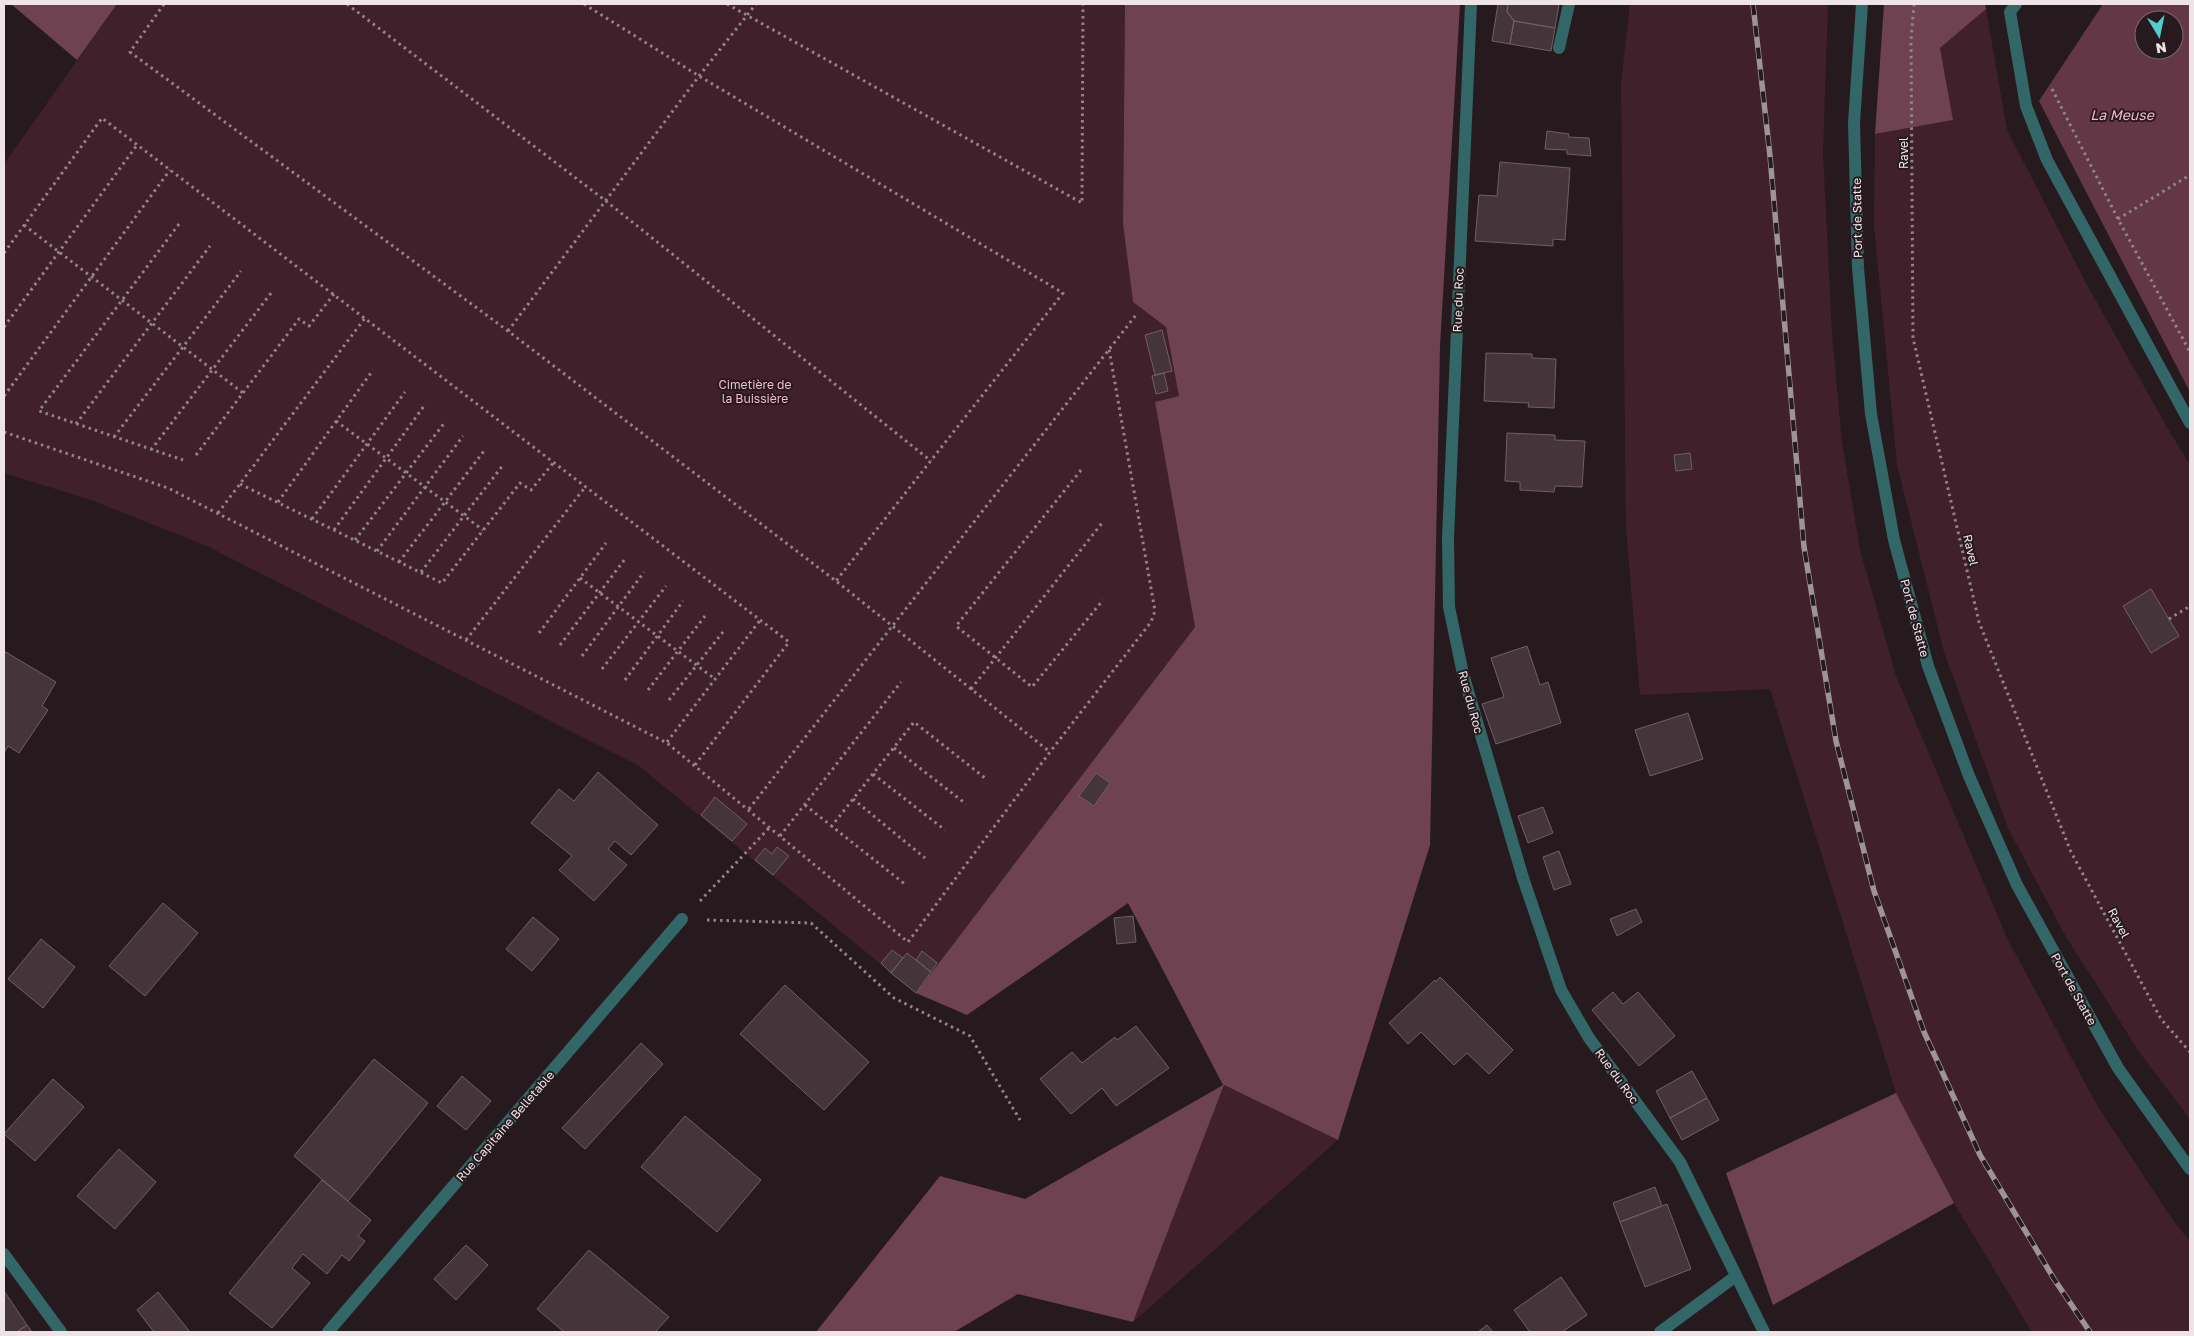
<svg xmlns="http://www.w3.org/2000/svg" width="2194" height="1336" viewBox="0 0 2194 1336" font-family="'Golos Text',sans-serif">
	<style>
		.green { fill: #40202b }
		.forest { fill: #6e4250 }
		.water { fill: #633746; fill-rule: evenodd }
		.building { fill: #45353a; stroke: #705f64 }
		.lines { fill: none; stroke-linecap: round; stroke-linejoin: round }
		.path { stroke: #918589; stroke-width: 3; stroke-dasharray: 2.5 4; stroke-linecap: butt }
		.minor { stroke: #326667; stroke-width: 12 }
		.rail-casing { stroke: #9e9396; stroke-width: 5.5 }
		.rail { stroke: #271a1e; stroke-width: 4; stroke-dasharray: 11; stroke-linecap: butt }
		.labels { text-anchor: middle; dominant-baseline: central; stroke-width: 4; stroke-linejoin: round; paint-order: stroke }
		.street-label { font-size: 12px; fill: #eee4e7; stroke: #271a1e }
		.park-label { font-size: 12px; fill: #f8bacd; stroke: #271a1e }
		.water-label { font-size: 14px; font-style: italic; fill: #f9bacd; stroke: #271a1e }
	</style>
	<rect width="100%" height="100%" fill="#271a1e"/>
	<path class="green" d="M117 4H1125L1123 224 1133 302 1166 327 1180 396 1155 402 1195 627 916 993 639 766 207 546 91 500 4 473V164Z
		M1630 4H1828L1823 152 1832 334 1842 442 1860 550 1896 676 2007 938 2098 1107 2175 1223 2190 1241V1332H2032L1954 1203 1896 1093 1770 689 1640 695 1626 528 1621 84Z
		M1986 9 2007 130 2087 285 2167 427 2190 465V1119L2140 1053 2065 935 2008 828 1944 652 1897 465 1874 226 1875 134 1953 120 1940 48Z
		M1224 1085 1338 1140 1133 1322Z"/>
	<path class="forest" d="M11 4H117L77 60Z
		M1125 4H1460L1440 346 1430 845 1338 1140 1224 1085 1133 1322 1018 1294 954 1332H816L940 1176 1025 1199 1223 1085 1128 903 967 1015 916 993 1195 627 1155 402 1179 396 1166 327 1133 302 1123 224Z
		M1884 4H1985L1986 9 1940 48 1953 120 1875 134Z
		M1896 1093 1954 1203 1773 1305 1726 1173Z"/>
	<path class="water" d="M2103 4H2190V392L2039 101ZM2144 20H2174V50H2144Z"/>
	<path class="building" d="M1498 4H1508L1507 12 1514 21 1510 44 1492 41Z
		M1508 4H1559L1555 28 1514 21 1507 12Z
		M1514 21 1555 28 1551 51 1510 44Z
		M1547 131 1569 134 1568 137 1589 138 1591 156 1567 154V150L1545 149Z
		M1500 162 1570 168 1565 240 1553 239V246L1475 241 1479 195 1497 196Z
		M1162 330 1172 371 1155 375 1145 335Z
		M1486 353 1532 354V358L1556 359 1554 408 1528 407 1529 403 1484 401Z
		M1164 373 1168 391 1156 394 1152 376Z
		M1507 433 1555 435V440L1585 441 1582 487 1555 486 1554 492 1520 490V482L1505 481Z
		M1690 453 1692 469 1676 471 1674 455Z
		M2151 589 2179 636 2151 653 2123 606Z
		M1527 646 1540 685 1548 682 1561 723 1496 744 1482 704 1504 697 1491 658Z
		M4 651 56 682 42 706 48 710 19 753 8 746 4 753Z
		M1688 713 1703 759 1650 776 1635 730Z
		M598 772 658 825 631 855 615 841 608 849 627 865 594 901 559 870 572 856 531 823 559 789 574 801Z
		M1096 773 1110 783 1094 806 1079 796Z
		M715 797 747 824 732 841 701 815Z
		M1543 807 1553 833 1528 843 1518 816Z
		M777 847 789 856 773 875 755 860 765 848 772 854Z
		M1559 851 1571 884 1554 890 1543 857Z
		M163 903 198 933 145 996 109 966Z
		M1636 909 1642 922 1617 936 1610 919Z
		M1133 916 1136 942 1117 944 1114 918Z
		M533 917 559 939 532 971 506 949Z
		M41 939 75 967 43 1008 8 979Z
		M892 950 903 958 891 973 881 963Z
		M922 951 937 963 931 972 916 960Z
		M907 953 931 972 916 993 891 973Z
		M1440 977 1513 1050 1489 1074 1467 1053 1454 1065 1421 1032 1408 1044 1389 1023 1435 980 1436 982Z
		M785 985 869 1062 824 1110 740 1034Z
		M1613 992 1623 1004 1638 992 1675 1036 1639 1066 1592 1010Z
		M1136 1026 1169 1068 1116 1106 1102 1088 1071 1114 1040 1079 1072 1052 1082 1063 1115 1037 1117 1040Z
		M641 1043 663 1064 585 1149 562 1128Z
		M374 1059 428 1103 348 1201 294 1156Z
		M1692 1071 1707 1098 1670 1118 1656 1091Z
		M462 1076 491 1101 466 1130 437 1106Z
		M53 1079 84 1107 35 1161 4 1134Z
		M1707 1098 1719 1120 1682 1140 1670 1118Z
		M685 1116 761 1180 717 1232 641 1167Z
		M119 1149 156 1182 115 1229 77 1196Z
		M322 1180 371 1220 358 1236 365 1241 349 1261 342 1255 327 1274 303 1254 292 1268 310 1283 272 1328 229 1293Z
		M1655 1187 1662 1206 1620 1222 1613 1203Z
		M1667 1204 1691 1269 1645 1287 1620 1222Z
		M466 1245 488 1265 456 1300 434 1279Z
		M589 1250 669 1317 655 1332H564L537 1309Z
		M1561 1277 1587 1315 1562 1332H1530L1514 1310Z
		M4 1291 27 1325 17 1332H4Z
		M158 1292 190 1332H154L137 1310Z
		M27 1325 32 1332H17Z
		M1487 1325 1493 1332H1478Z"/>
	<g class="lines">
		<path class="path" d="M164 4 130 52 508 331 836 581 1050 752
			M347 4 606 201 931 461
			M584 4 699 76 1063 293 836 581
			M727 4 1082 203 1083 4
			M1914 4 1911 40 1913 338 1979 622 2071 852 2161 1019 2190 1052
			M2052 89 2118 219 2190 352
			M2118 219 2190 175
			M179 224 39 411 183 460
			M24 225 243 393
			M4 253 102 118 789 642 695 765
			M4 327 137 145
			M508 331 699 76 756 4
			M4 396 170 170
			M336 421 483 530
			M76 424 210 246
			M4 432 168 488 667 743 908 942 1050 752 1151 622 1155 611 1109 349
			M114 437 241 271
			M151 450 271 293
			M196 455 299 319 309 326 334 294
			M1081 470 956 626 1032 687 1103 600
			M240 484 442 583 520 483 531 490 554 462
			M278 502 373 370
			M218 513 365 318
			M312 519 405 392
			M334 530 424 406
			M355 540 445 422
			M377 551 463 436
			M399 562 484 451
			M421 572 503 465
			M580 578 715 679
			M2169 619 2190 606
			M539 633 606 543
			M466 640 586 486
			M560 645 625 559
			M582 656 644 572
			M602 669 666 586
			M625 680 683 601
			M971 689 1102 523
			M648 690 705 616
			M669 700 723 632
			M667 742 761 619
			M894 748 966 804
			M873 774 945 830
			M853 799 925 858
			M805 805 906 885
			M749 809 1136 315
			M831 827 914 722 985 778
			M780 836 901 682
			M700 901 770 827
			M707 920 811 923 894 998 970 1036 1020 1120"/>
		<path class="minor" d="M1471 4 1448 538 1449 607 1463 674 1523 878 1561 990 1589 1038 1680 1162 1764 1332
			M1862 4 1854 123 1858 268 1871 414 1894 540 1928 666 1969 776 2017 885 2118 1068 2190 1169
			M2016 4 2010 12 2026 106 2047 160 2190 423
			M1559 48 1569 4
			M4 1254 61 1332
			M328 1332 682 919
			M1660 1332 1736 1276"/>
		<g class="rail-casing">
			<path id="rail" d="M1753 4 1770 156 1804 547 1836 741 1874 891 1924 1032 1980 1155 2054 1279 2090 1332"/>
		</g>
		<use href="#rail" class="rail"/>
	</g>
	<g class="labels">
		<g class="street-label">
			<text transform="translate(1903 153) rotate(-90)">Ravel</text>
			<text transform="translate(1857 218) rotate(-91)">Port de Statte</text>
			<text transform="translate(1458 300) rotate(-88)">Rue du Roc</text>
			<text transform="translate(1971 550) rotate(77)">Ravel</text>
			<text transform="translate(1915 618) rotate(75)">Port de Statte</text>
			<text transform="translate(1471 702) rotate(75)">Rue du Roc</text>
			<text transform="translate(2119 923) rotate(62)">Ravel</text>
			<text transform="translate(2074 989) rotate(61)">Port de Statte</text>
			<text transform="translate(1617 1076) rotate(54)">Rue du Roc</text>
			<text transform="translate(505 1126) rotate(-49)">Rue Capitaine Belletable</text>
		</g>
		<g class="park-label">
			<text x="755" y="384">Cimetière de<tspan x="755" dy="14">la Buissière</tspan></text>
		</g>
		<g class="water-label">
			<text x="2122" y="114">La Meuse</text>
		</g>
	</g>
	<rect width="2194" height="1336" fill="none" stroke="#eee4e7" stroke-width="10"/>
	<g transform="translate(2159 35) rotate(170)"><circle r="24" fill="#271a1e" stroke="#776b6e"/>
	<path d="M0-4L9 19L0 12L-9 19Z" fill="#52cdce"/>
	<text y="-8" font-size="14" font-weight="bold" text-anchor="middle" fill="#eee4e7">N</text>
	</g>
</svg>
